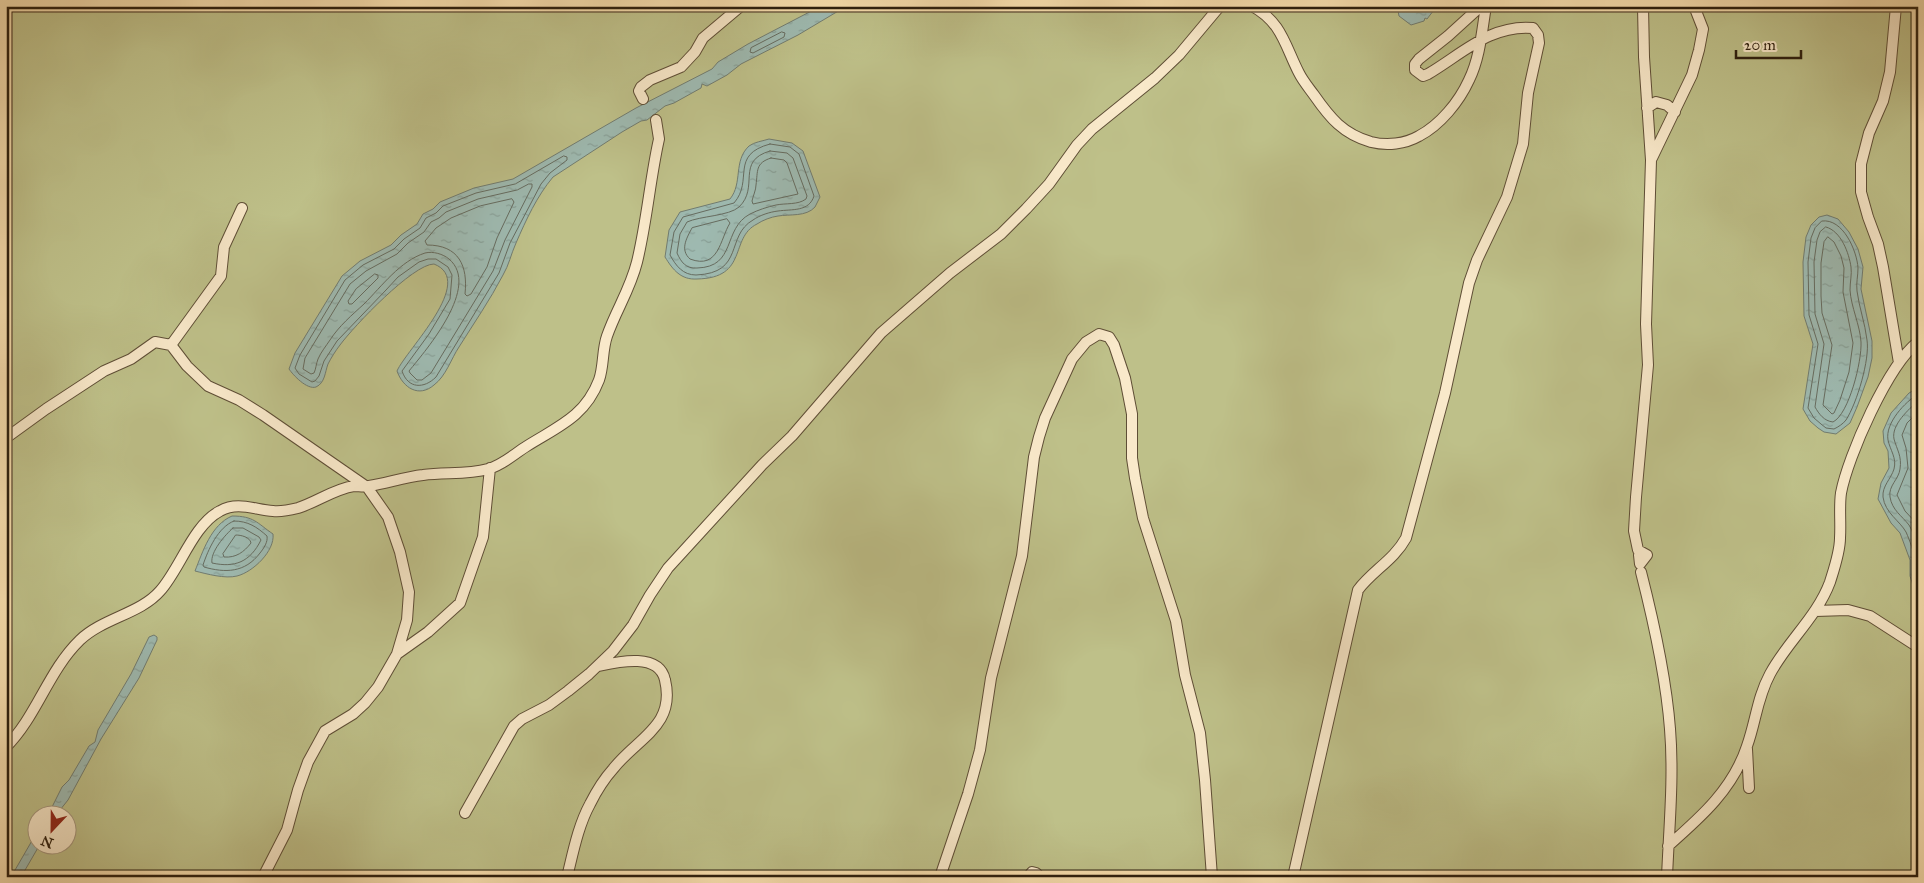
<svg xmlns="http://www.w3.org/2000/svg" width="1924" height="883" viewBox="0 0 1924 883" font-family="'IM FELL Great Primer',serif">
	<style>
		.grass { fill: #bec089; stroke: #76704c; fill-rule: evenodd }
		.water { fill: url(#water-ripples); stroke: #717c70 }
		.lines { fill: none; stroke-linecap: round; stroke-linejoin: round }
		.shore { stroke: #666c60; stroke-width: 1 }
		.lane-casing { stroke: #5f4e36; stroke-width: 12 }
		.lane { stroke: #f9e9ca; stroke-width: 10 }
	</style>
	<defs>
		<pattern id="water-ripples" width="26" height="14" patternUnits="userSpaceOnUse" patternTransform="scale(1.25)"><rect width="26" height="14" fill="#9ebab1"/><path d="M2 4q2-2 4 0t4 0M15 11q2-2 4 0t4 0" fill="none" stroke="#889f97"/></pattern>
	</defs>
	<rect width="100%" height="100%" fill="#f6ddad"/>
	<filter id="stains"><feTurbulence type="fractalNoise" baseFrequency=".004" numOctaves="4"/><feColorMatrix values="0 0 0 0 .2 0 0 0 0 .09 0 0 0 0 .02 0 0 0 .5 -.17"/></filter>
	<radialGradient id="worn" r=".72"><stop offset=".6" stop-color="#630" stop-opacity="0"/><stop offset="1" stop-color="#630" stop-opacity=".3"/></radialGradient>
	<path class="grass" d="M6 6H1918V877H6ZM38 816H68V846H38Z"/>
	<path class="water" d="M821 6H842L840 10 798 35 741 64 727 75 707 86 702 84 701 88 674 103 665 106 647 120 641 121 622 132 553 177C537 196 526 220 516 243 511 254 509 265 503 275 490 300 474 323 459 347 451 359 446 376 434 385 419 398 403 388 397 371 406 350 477 281 434 264 413 264 354 326 340 345 336 350 331 358 328 364 325 372 325 383 316 387 307 390 293 375 289 369L295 353 342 276 360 261 391 245 401 235 417 224 423 214 433 209 440 202 474 188 513 179 636 108 712 69 718 62 748 44Z
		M1397 6H1437L1427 19 1425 18 1424 21 1411 25 1399 16Z
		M769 139 792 143 803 151 820 197C818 200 817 204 815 207 806 217 790 214 778 216 771 217 763 220 757 224 729 238 749 278 697 279 681 280 673 270 665 257L669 230 680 212 730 199C743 183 733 161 749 146 754 142 763 141 769 139Z
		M1827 215 1838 219 1849 232 1858 249 1863 267 1861 289 1872 341V358L1868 377 1857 407 1850 423 1836 434 1824 432 1818 428 1810 421 1803 409 1813 344 1804 316 1803 262 1806 237 1811 225 1819 217Z
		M1918 388V601L1910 576V560L1900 533 1891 523 1878 499 1881 483 1889 468 1888 451 1884 443 1883 431 1891 413 1909 393Z
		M232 516C254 516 257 523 273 534 275 551 253 572 237 576 225 579 207 574 195 571 203 551 211 525 232 516Z
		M154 635 157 637V640L139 678 101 739 68 800 56 815H48L62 787 69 780 89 746 95 742 98 730 131 674 149 637Z
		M37 832 39 846 21 877H11Z"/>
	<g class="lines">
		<path class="shore" d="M782 32 785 33 784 37 753 53 750 52 751 48Z
			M770 144 790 147 799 154 814 196C809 212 792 209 778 211 770 212 760 215 753 220 725 236 745 273 696 275 683 275 676 266 670 255L674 232 683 217 734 203C754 180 729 155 770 144Z
			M770 151 787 153 793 158 807 196 806 199C798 205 786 203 776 205 767 207 758 210 750 214 722 229 737 267 697 268 686 269 681 262 677 253L680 234 687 222C700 216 729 216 739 207 760 187 735 161 770 151Z
			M564 156 567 157V160L550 173 541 184 510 243 499 273 436 377C424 389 408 389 402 371L429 334 450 299 452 275 448 267 436 259H428L419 262 398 277 386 290 337 341 324 361 319 376 315 381 312 382 299 374 295 368 300 355 345 280 363 265 394 249 404 239 420 228 426 218 436 213 443 206 476 193 515 184Z
			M771 158 784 160 787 163 798 194 753 204 752 201C753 196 756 190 756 185 758 171 755 163 771 158Z
			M529 184H532V187L505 240 493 271 431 373 422 380H417L410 373 409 371C427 349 481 286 449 259 443 254 433 251 425 253 400 261 382 286 364 304 352 315 339 326 330 340 326 346 321 352 318 359 316 364 316 369 314 373L311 374 303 369 305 358 350 284 366 271 397 254 408 243 424 232 431 222 439 218 446 212 478 199 517 190Z
			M512 199 514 202 497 238 487 267 471 294 467 296 465 294C468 266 459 245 427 245L425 241 436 228 451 218 480 206Z
			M727 219 730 223C720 239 719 270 690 259 680 250 686 239 692 228Z
			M1822 221C1843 218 1857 251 1858 268 1858 276 1856 283 1857 291 1859 307 1865 323 1867 340 1870 359 1857 403 1846 420 1843 424 1838 427 1834 429L1826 428 1821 424 1814 418 1808 408 1818 344 1809 315 1808 262 1811 238 1815 228Z
			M1826 227C1841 231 1849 253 1851 267 1852 274 1850 282 1850 290 1851 307 1860 325 1861 342 1862 361 1849 414 1833 422 1824 421 1819 414 1815 407L1824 344 1815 314 1814 262 1817 240 1820 232Z
			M1828 237 1834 242 1841 256 1844 268 1843 292 1853 343 1849 372 1840 400 1834 413 1832 414 1823 405 1832 345 1822 313 1821 296V263L1824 242Z
			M375 274 378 275V278L352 304H349L348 301 356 289Z
			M1918 394C1905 402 1885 423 1888 440 1890 450 1897 458 1894 469 1891 479 1882 486 1883 497 1885 513 1900 521 1906 532 1910 541 1914 552 1915 561 1915 571 1915 578 1918 588
			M1918 401C1909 409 1891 425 1894 439 1897 450 1902 456 1900 469 1899 479 1888 486 1890 497 1892 510 1902 516 1909 525 1913 531 1915 540 1918 547
			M1918 412 1907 423 1902 435 1906 448 1908 468 1897 495 1905 511 1918 525
			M234 521C248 521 257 527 267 536 268 542 264 548 260 553 245 573 225 573 204 567L203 565C208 550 218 527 234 521Z
			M233 528H243L259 537 261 540C250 562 235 568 212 563 210 552 225 535 233 528Z
			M236 535C241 535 250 537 251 543 244 552 236 558 224 557L223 554Z"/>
		<g class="lane-casing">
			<path id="lane" d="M1252 6C1282 22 1285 46 1299 73 1303 81 1309 88 1314 95 1330 118 1343 134 1371 142 1387 146 1405 144 1419 136 1440 125 1459 102 1469 80 1480 58 1482 30 1486 6
				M1896 6 1890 72 1883 101 1869 133 1861 164V192L1868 217 1878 244 1883 267 1899 363
				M643 99 639 91 641 87 650 80 681 67 695 52 703 38 741 6
				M1647 108 1656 102 1667 105 1675 112
				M1652 158 1692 75 1699 50 1703 29 1694 6
				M171 345 221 276 224 247 242 208
				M6 438 46 409 104 371 131 359 155 342 171 345 187 366 208 386 239 400 263 415 367 487 388 517 400 552 409 592 407 620 397 654
				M1639 555 1640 564 1647 555 1638 550 1634 531 1636 497 1648 365 1646 324 1651 160 1644 57 1643 6
				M1641 572C1654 623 1666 676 1670 729 1674 777 1669 828 1667 877
				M1815 611 1848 610 1870 616 1918 647
				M6 747C37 716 48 671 80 640 103 618 140 614 160 591 180 569 193 525 220 511 238 501 255 510 273 511 282 512 290 510 298 508 317 502 334 489 354 486 359 486 364 487 369 486 387 483 405 477 423 475 445 472 467 475 488 469 503 465 514 454 527 446 557 427 585 417 599 380 604 366 602 350 607 336 616 310 630 290 637 262 647 221 650 179 659 139L656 120
				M1747 749 1749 788
				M465 813 514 726 522 719 549 705 568 691 589 674 613 651 633 625 650 595 668 568 762 465 792 436 881 333 950 273 1001 234 1026 209 1049 184 1077 145 1092 129 1155 78 1179 55 1220 6
				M1668 846C1701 817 1733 789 1747 746 1756 721 1757 698 1770 674 1787 642 1817 617 1830 582 1834 569 1840 552 1840 538 1841 523 1839 507 1841 493 1848 456 1888 365 1918 342
				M263 877 287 830 298 790 308 762 325 731 353 714 365 703 378 687 397 654 428 632 460 603 483 537 490 468
				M567 877C573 853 578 826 590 804 596 792 604 779 613 769 637 738 676 726 665 680 659 652 617 662 598 666
				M940 877 968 794 980 750 991 678 1022 556 1034 457 1039 437 1045 418 1072 359 1086 342 1099 334 1109 337 1114 345 1125 378 1132 414V458L1135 478 1143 518 1176 621 1185 675 1200 733 1205 780 1212 877
				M1028 877 1032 872 1036 873 1040 877
				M1293 877 1358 590C1372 571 1394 560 1406 538L1445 393 1469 283 1477 260 1507 197 1523 144 1528 93 1539 43 1538 35 1533 28C1491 24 1462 54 1428 74L1423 76 1415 70V64L1419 59 1448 36 1481 6"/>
		</g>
		<use href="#lane" class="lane"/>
	</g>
	<rect width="1924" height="883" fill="none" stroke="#f6ddad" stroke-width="25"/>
	<rect x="8" y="8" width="1909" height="868" fill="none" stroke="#2d1f0e" stroke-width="2.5"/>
	<rect x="12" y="12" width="1899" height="858" fill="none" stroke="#2d1f0e"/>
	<g transform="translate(52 830) rotate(202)"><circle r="24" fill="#f9e9ca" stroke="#a7987f"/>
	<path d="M0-4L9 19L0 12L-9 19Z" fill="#8f2418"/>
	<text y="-8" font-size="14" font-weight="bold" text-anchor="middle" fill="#2d1f0e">N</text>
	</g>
	<path d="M1736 50v8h65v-8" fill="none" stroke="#2d1f0e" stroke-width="2.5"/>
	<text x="1744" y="50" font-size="15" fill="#2d1f0e" stroke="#f9e9ca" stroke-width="4" paint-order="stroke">20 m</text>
	<rect width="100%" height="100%" filter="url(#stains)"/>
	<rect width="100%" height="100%" fill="url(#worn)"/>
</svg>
